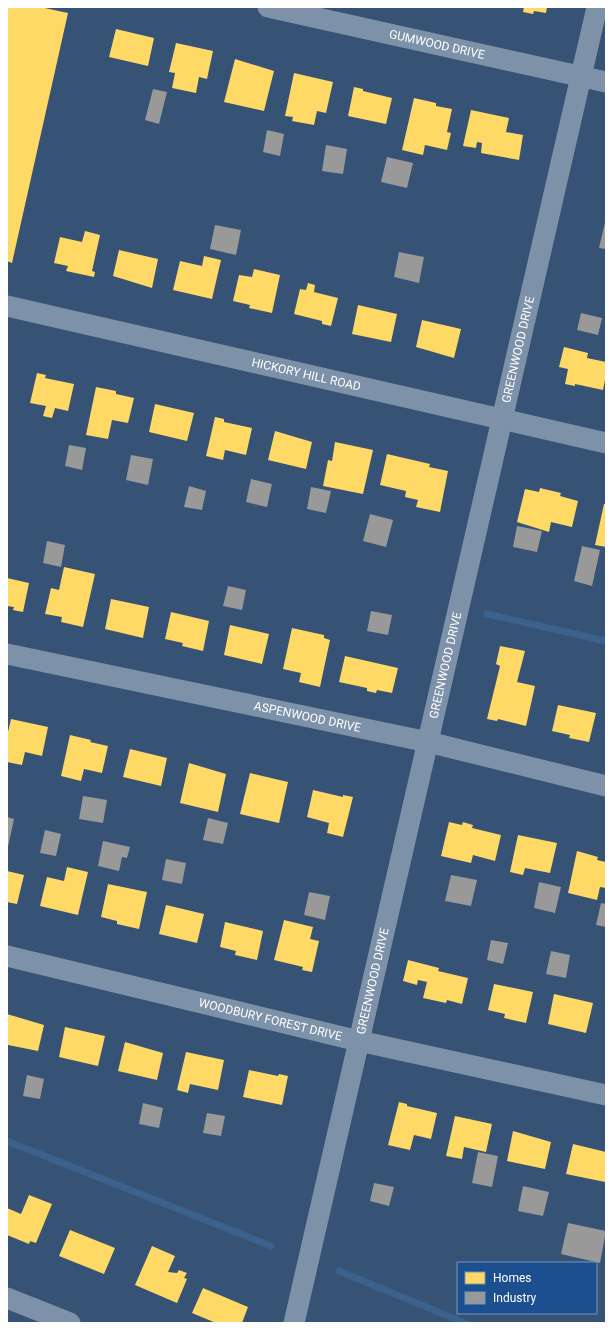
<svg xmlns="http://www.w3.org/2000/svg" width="613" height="1330" viewBox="0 0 613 1330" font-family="Roboto,sans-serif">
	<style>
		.homes { fill: #ffd966 }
		.industry { fill: #999 }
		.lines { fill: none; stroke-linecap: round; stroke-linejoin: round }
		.stream { stroke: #3b618d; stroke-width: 7 }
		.minor { stroke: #7d92a8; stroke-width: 21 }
		.labels { text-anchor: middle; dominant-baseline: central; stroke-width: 4; stroke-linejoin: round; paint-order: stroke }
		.street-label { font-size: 12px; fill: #fff; stroke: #1b4f8f }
	</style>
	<rect width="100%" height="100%" fill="#365274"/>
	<path class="homes" d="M7 7H40L68 13 12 263 7 261Z
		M524 7H547L546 13 534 11 533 14 523 12Z
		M116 29 154 38 148 66 109 57Z
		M176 43 213 51 207 79 199 77 196 93 172 88 175 73 169 72Z
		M235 59 274 71 264 111 224 102Z
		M294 73 333 82 326 113 317 111 314 125 292 121 293 117 285 116Z
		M354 87 363 89V91L392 98 386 124 348 116Z
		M414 98 436 103V106L452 109 447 132 451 133 447 150 425 145 423 155 402 150Z
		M471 110 509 118 506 132 523 135 519 160 481 153 482 143 477 142 476 148 463 146Z
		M85 231 100 235 92 271 95 272 94 277 66 271 68 266 54 263 60 237 82 242Z
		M119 250 158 259 152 288 113 276Z
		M204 256 221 260 212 299 173 290 180 261 202 266Z
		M254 269 280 275 272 313 249 308 250 305 233 301 239 275 252 277Z
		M308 283 315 285 314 292 338 298 331 326 322 324V321L294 314 300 289 306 290Z
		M358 305 397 314 391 342 352 334Z
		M422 320 461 329 454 358 416 347Z
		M564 347 588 353 587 358 606 362V375L603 390 575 384V386L565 384 568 369 559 367Z
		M37 373 46 375 45 378 74 384 68 411 55 408 52 418 43 416 46 406 30 403Z
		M96 387 116 391V394L134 398 128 423 112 420 108 439 86 435Z
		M155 404 194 413 187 441 149 432Z
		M215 417 224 419V422L252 428 246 455 225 450 223 460 206 456Z
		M275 431 312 442 306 469 268 460Z
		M335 442 373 450 363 494 323 486 328 460 332 461Z
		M387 454 430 464 429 467 448 471 440 512 416 507 418 500 405 497 406 491 380 485Z
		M540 488 561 493 560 496 578 501 572 527 551 522 549 532 517 522 525 489 539 492Z
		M604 504H606V547L595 545Z
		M64 567 95 574 83 627 61 622 62 617 45 614 51 588 59 590Z
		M7 578 29 583 23 612 13 610 14 607 7 606Z
		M111 599 149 607 143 638 105 629Z
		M171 612 209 621 203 651 182 646 183 643 165 639Z
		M230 625 269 634 262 664 224 655Z
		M292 628 324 635V638L330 640 320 687 299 682 301 673 283 669Z
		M500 646 525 651 517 682 535 686 526 726 498 719 497 721 487 719 500 666 496 664Z
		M345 656 398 668 392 693 377 690 376 693 367 691V688L339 682Z
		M558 705 596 713 589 742 569 738 570 735 552 731Z
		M11 719 48 727 42 756 25 752 22 765 7 762V736Z
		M70 735 91 740 90 742 108 746 102 773 84 769 81 781 61 776Z
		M130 749 167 758 161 786 123 777Z
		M189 763 226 774 218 812 180 803Z
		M250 773 288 782 279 823 240 814Z
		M313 790 343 797V795L353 797 343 837 327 833 329 823 307 817Z
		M449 822 462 825 463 822 473 825 472 828 501 835 495 861 473 855 471 863 441 856Z
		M518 835 557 843 550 873 525 868 523 875 510 872Z
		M577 851 598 857 597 860 606 862V888L600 887 597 900 568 893Z
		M67 867 88 872 78 915 40 906 47 877 64 881Z
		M7 871 24 875 17 904 7 902Z
		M108 884 147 892 139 929 117 924V921L101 917Z
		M166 905 204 914 197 943 159 934Z
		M284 920 313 927 310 939 319 941 312 972 302 970 303 967 274 960Z
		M225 922 263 931 257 960 235 955 236 951 220 947Z
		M408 960 439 968 438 971 468 978 462 1004 447 1000 446 1003 423 998 427 982 418 980 417 985 403 981Z
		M494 984 533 992 526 1023 504 1018 505 1014 488 1010Z
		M554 994 593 1003 586 1033 548 1024Z
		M7 1014 44 1025 38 1051 8 1045 7 1048Z
		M65 1027 105 1036 98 1066 59 1057Z
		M125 1042 163 1053 157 1080 118 1071Z
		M186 1052 224 1060 218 1090 190 1084 188 1093 177 1090Z
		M249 1070 278 1076 279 1074 288 1076 282 1105 243 1097Z
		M399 1102 407 1104V1106L437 1113 431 1139 414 1135 410 1150 388 1145Z
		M455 1116 492 1124 486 1152 464 1147 462 1159 446 1156Z
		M513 1131 551 1142 545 1169 507 1161Z
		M573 1144 606 1152 605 1182 566 1174Z
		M29 1195 52 1204 36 1243 30 1241 29 1244 7 1235V1208L21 1214Z
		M70 1230 115 1248 104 1274 59 1256Z
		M152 1246 175 1256 168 1272 177 1273 179 1270 187 1273 184 1278 187 1279 177 1303 135 1285Z
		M203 1288 248 1307 242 1323H216L192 1313Z"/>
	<path class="industry" d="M153 89 167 92 159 124 145 120Z
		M267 130 284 134 280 156 263 152Z
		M326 145 347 149 343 174 322 171Z
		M387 157 413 163 407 188 381 182Z
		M606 218V249L599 248Z
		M215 225 241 230 236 255 210 249Z
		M399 252 424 257 419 283 394 277Z
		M581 313 602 318 598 335 577 330Z
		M69 445 86 448 82 470 65 466Z
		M131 455 153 459 148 485 126 480Z
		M251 479 272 484 267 507 246 502Z
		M189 486 206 491 202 510 184 507Z
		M311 487 331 491 326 513 307 509Z
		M370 514 393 520 386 547 363 541Z
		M517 526 542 531 537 552 513 547Z
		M47 541 65 545 61 567 43 563Z
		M582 546 600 550 592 586 574 581Z
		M228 586 246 590 242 610 223 606Z
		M371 611 392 615 388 635 367 631Z
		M83 796 107 800 103 823 79 819Z
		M7 817 14 819 8 847 7 846Z
		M208 818 228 823 223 844 203 840Z
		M45 830 61 834 56 856 40 853Z
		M103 841 130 847 127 858 122 857 119 871 98 866Z
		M166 859 186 863 182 884 162 880Z
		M451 875 477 880 471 906 445 901Z
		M539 882 561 887 555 913 534 908Z
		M309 892 330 896 325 920 304 915Z
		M601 903 606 904V927L596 925Z
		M491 940 508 943 503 964 487 960Z
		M551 951 570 955 566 978 546 974Z
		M27 1075 44 1079 40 1099 23 1096Z
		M143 1103 163 1108 159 1128 139 1124Z
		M207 1113 225 1116 221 1136 203 1133Z
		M478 1152 498 1156 492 1187 472 1183Z
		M374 1183 394 1187 389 1206 370 1201Z
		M523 1186 549 1192 543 1216 518 1211Z
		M568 1223 606 1231 600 1263 561 1254Z"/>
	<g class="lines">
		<path class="stream" d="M487 614 606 641
			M7 1141 271 1246
			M339 1271 465 1323"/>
		<g class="minor">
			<path id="s1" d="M268 7 606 82"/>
			<path id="s2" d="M7 306 606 443"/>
			<path id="s3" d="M7 654 428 742 606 786"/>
			<path id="s4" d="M7 956 359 1041 606 1095"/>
			<path d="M7 1298 70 1323"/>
			<path id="s5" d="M294 1323 597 7"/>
		</g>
	</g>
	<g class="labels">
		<g class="street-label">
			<text stroke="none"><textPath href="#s1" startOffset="173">GUMWOOD DRIVE</textPath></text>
			<text stroke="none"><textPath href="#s5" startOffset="999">GREENWOOD DRIVE</textPath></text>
			<text stroke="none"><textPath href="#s2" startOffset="307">HICKORY HILL ROAD</textPath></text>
			<text stroke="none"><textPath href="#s5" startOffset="675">GREENWOOD DRIVE</textPath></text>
			<text stroke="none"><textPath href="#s3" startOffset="307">ASPENWOOD DRIVE</textPath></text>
			<text stroke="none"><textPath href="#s5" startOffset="351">GREENWOOD DRIVE</textPath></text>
			<text stroke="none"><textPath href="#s4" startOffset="271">WOODBURY FOREST DRIVE</textPath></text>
		</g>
	</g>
	<rect width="613" height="1330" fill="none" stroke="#ffffff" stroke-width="16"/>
	<rect x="457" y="1262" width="140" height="52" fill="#1b4f8f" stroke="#7695bc"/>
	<rect x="465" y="1272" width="20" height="12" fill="#ffd966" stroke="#7695bc"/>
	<text x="493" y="1282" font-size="12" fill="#ffffff">Homes</text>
	<rect x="465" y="1292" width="20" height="12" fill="#999999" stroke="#7695bc"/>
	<text x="493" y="1302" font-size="12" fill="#ffffff">Industry</text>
</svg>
